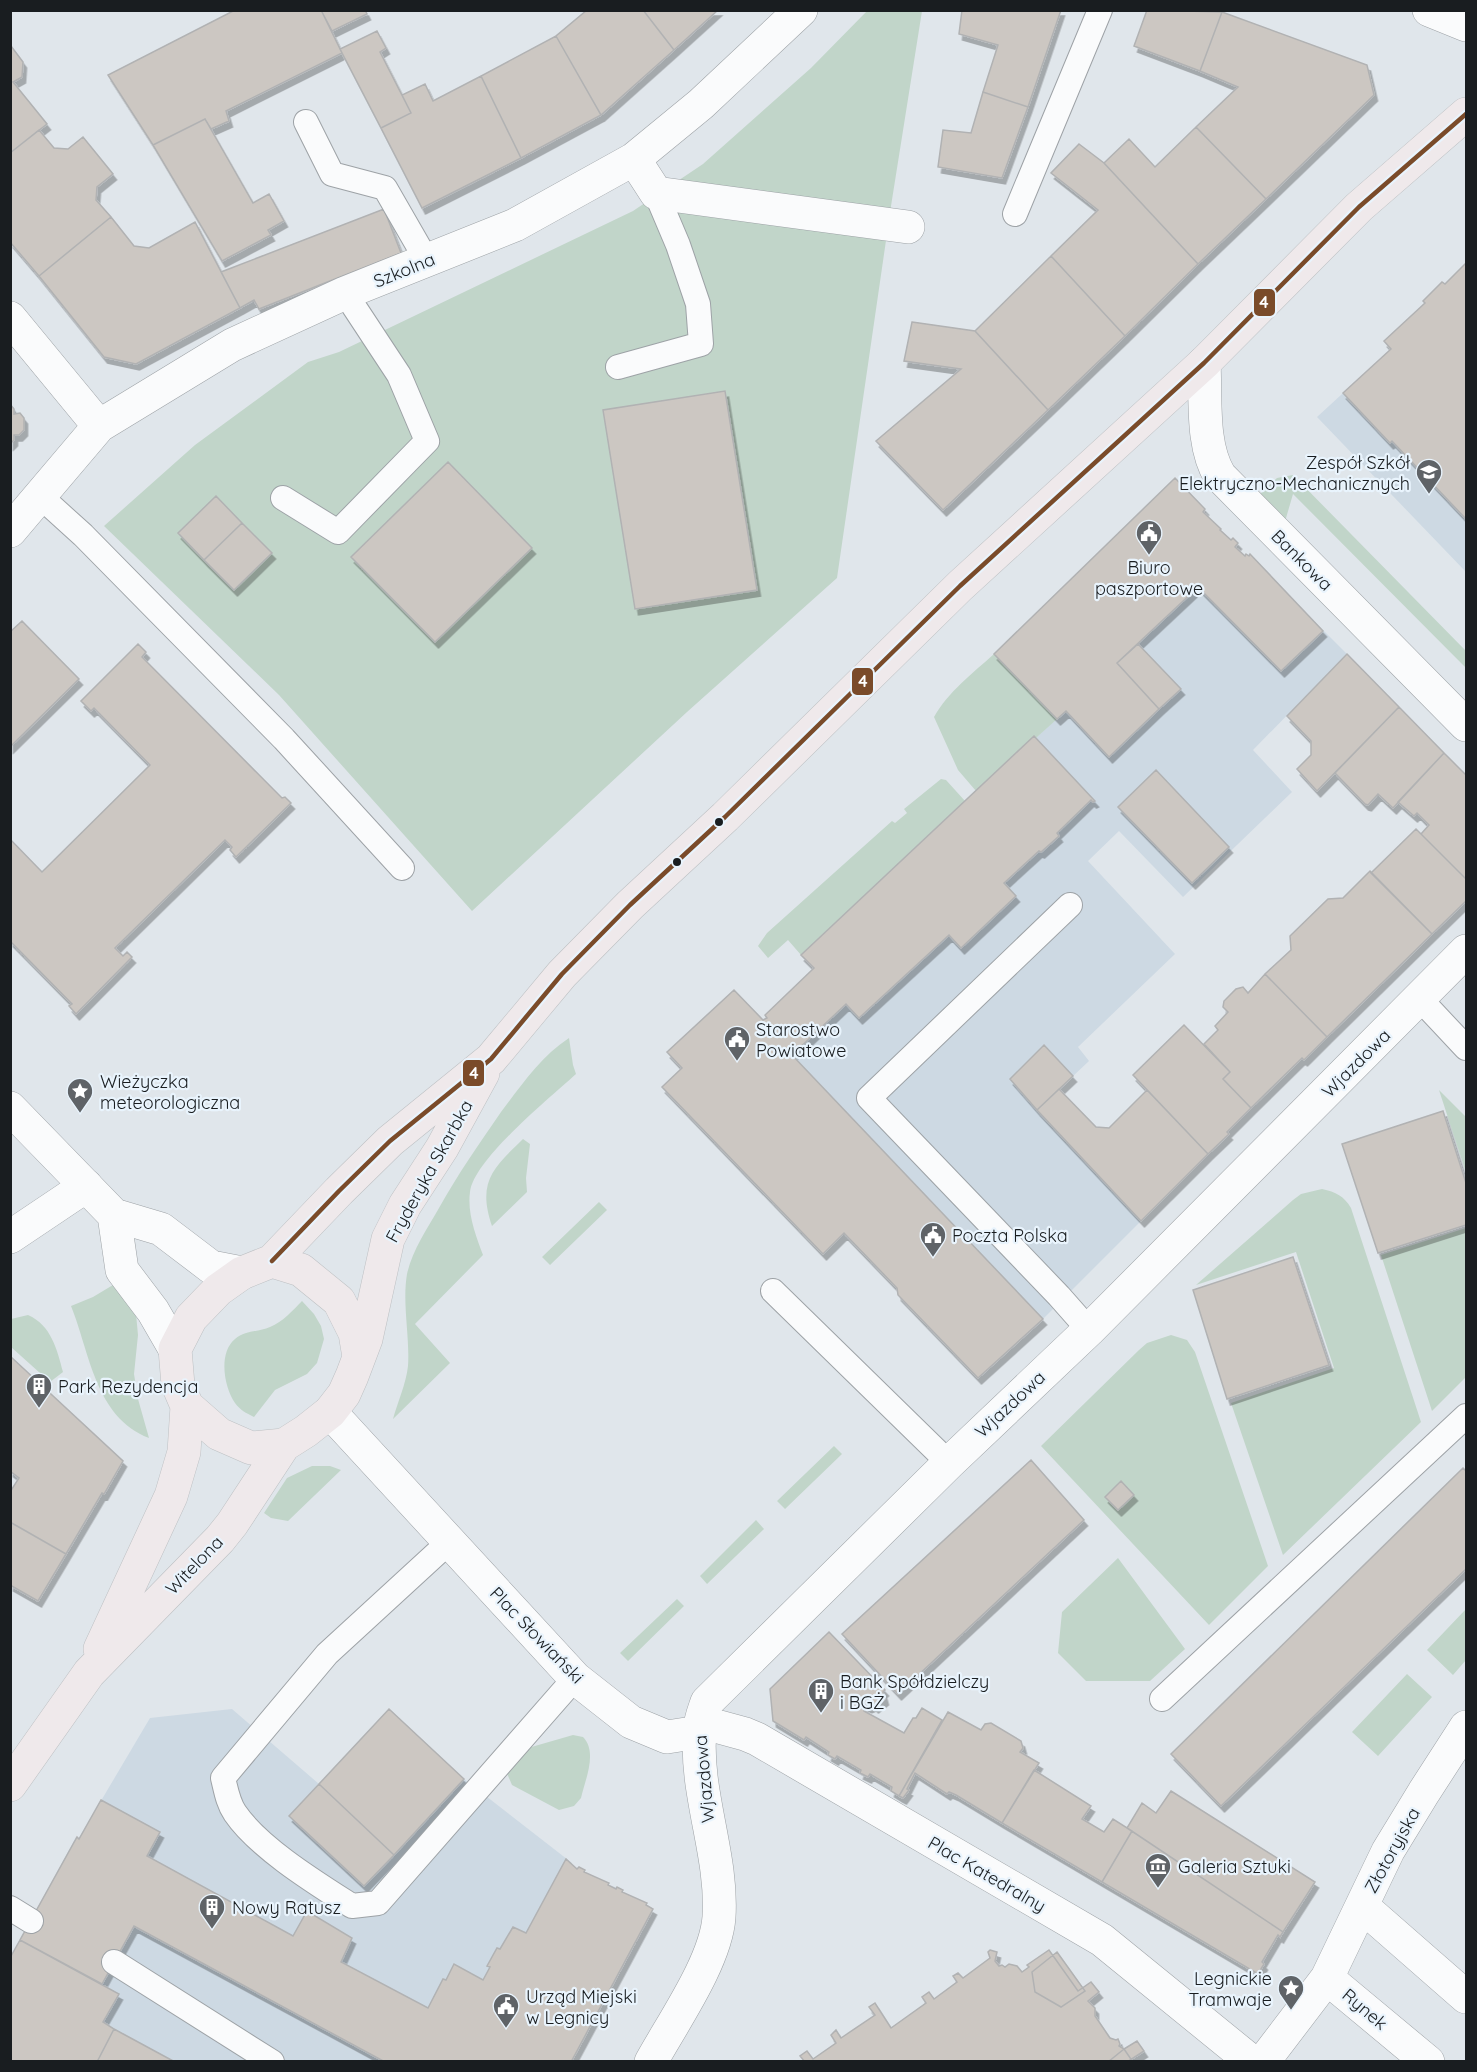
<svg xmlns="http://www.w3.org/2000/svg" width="1477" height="2072" viewBox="0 0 1477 2072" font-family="Quicksand,sans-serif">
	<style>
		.built { fill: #cdd9e3 }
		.green { fill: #c1d5c9 }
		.building { fill: #ccc7c2; stroke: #b1b2b3; stroke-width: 1.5; filter: url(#shadow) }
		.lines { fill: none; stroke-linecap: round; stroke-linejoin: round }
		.lane-casing { stroke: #9da2a6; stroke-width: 26 }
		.street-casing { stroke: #9da2a6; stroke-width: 34 }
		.secondary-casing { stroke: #9da2a6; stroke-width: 34 }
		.primary-casing { stroke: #bdc0c3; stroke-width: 34 }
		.lane { stroke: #fafbfc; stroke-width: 24 }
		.street { stroke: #fafbfc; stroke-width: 33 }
		.secondary { stroke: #fafbfc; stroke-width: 33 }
		.primary { stroke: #efe9eb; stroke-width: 33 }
		.bus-1-casing { stroke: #e9f4fd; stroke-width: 9 }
		.bus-1 { stroke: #7a4b2a; stroke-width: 4.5 }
		.bus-dot { fill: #191d20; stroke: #e9f4fd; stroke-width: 2 }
		.labels { text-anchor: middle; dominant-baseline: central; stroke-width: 4.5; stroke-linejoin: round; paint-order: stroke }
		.street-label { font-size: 18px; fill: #191d20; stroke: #e9f4fd }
		.poi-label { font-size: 18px; fill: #191d20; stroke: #e9f4fd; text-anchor: start }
		.line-badge { stroke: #e9f4fd; stroke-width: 2 }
		.badge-label { font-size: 16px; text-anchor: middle; font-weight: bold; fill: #fff }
	</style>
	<defs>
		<filter id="shadow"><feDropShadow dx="3.5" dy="6" stdDeviation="0" flood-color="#0004"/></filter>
	</defs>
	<rect width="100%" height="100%" fill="#e0e6eb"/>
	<path class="built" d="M1466 263V572L1317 417 1391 349 1424 304 1423 301 1442 282 1445 284Z
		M1175 478 1205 509 1203 512 1221 529 1220 530 1231 540 1233 538 1238 543 1235 547 1244 556 1250 554 1282 589 1347 654 1253 750 1292 792 1183 897 1119 831 1088 861 1175 954 1078 1047 1089 1061 1037 1110 1141 1221 1043 1319 978 1378 898 1295 897 1288 844 1233 823 1254 662 1087 682 1068 667 1052 734 990 763 1020 766 1018 765 1015 814 968 801 955 1034 736 1036 738 1057 718 994 654Z
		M232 1709 319 1784 389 1709 464 1779 572 1863 571 1865 577 1869 579 1867 585 1870 584 1872 602 1881 603 1880 609 1883V1885L623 1890 622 1893 647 1903V1905L653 1909 571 2061H11L20 1940 76 1837 79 1838 150 1718Z"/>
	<path class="green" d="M867 11H922L891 206 837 578 687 712 472 911 279 695 104 526 195 445 308 362 339 352 633 211 703 164 811 68Z
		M1293 475 1466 651V668L1293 494 1284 525 1257 497 1277 478Z
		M994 654 1057 719 1036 738 1034 736 976 791 958 770 934 717C948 692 973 673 994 654Z
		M941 779 946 780 965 801 801 955 788 940 768 958 758 946 767 933 892 821 895 823 907 813 904 809Z
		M569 1038 573 1065 576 1074C550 1098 474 1159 470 1192 467 1213 476 1236 483 1255L415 1324 450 1363 393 1419C398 1401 406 1384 408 1366 410 1337 402 1303 407 1274 412 1251 427 1229 439 1208 458 1174 479 1144 501 1112 521 1086 541 1056 569 1038Z
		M1439 1090 1466 1117V1173Z
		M523 1139 530 1144 526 1178 527 1192 492 1226C477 1182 493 1168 523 1139Z
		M1322 1189C1336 1192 1344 1196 1351 1208L1421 1422 1283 1555 1231 1403 1334 1368 1296 1252 1196 1285 1293 1200 1301 1194Z
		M599 1202 607 1210 550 1265 542 1257Z
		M1466 1228V1377L1432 1411 1381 1255Z
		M113 1285 136 1314 138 1335 134 1374 138 1399 149 1438C95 1417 90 1353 71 1306L93 1297Z
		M302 1301 314 1314 321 1326 324 1339 317 1363 307 1374 275 1390 254 1417C246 1413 240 1410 235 1403 224 1387 218 1353 235 1339 246 1330 259 1332 270 1327 283 1322 293 1310 302 1301Z
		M28 1315C51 1325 57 1349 63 1372L50 1382 11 1347V1319Z
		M1171 1335 1187 1340 1195 1352 1268 1566 1209 1625 1041 1446 1139 1350 1147 1343Z
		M834 1446 842 1454 785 1509 777 1501Z
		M312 1466H330L341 1470 288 1521 271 1518 264 1513 287 1478Z
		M756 1520 764 1529 707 1584 700 1576Z
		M1118 1558 1185 1649 1150 1681H1086L1058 1653 1062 1612Z
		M677 1599 684 1606 628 1661 620 1653Z
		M1466 1609V1660L1453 1675 1427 1650Z
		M1407 1674 1432 1697 1378 1756 1352 1732Z
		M573 1735 583 1737C598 1752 585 1780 581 1798L574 1806 559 1810 512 1785 506 1771 528 1748Z"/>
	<path class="building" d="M235 10H321L342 53 226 111 229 121 211 129 205 119 153 145 108 75Z
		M321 10H365L367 14 332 31Z
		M587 10H643L674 50 601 115 556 36Z
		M643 10H718L674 50Z
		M962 10H1061L1028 107 983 92 998 45 959 34Z
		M1147 10 1222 12 1200 71 1134 46Z
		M1222 12 1367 65 1374 95 1266 199 1196 127 1238 87 1200 71Z
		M377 31 386 48 380 52 411 113 381 128 340 49Z
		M556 36 601 115 521 158 481 76Z
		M11 46 23 62 22 77 13 82 47 124 10 153Z
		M481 76 521 158 422 208 381 128 411 113 402 95 425 84 433 101Z
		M983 92 1028 107 1002 178 938 167 943 130 971 133Z
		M205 119 253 203 269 194 284 221 268 230 271 235 222 261 153 145Z
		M1196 127 1266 199 1198 264 1104 163 1129 139 1155 167Z
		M39 130 54 148 68 149 83 137 113 174 97 187 96 200 111 217 39 276 10 242V153Z
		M1079 144 1104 163 1198 264 1125 336 1051 256 1098 210 1051 173Z
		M384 209 401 253 259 309 254 300 240 308 221 272Z
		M111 217 134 246 149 248 195 222 240 308 136 364 104 357 39 276Z
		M1051 256 1125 336 1048 410 975 331Z
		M1466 263V519L1392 441 1390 443 1343 393 1391 349 1384 341 1425 303 1423 301 1442 282 1445 284Z
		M912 322 975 331 1048 410 943 510 876 441 961 369 904 361Z
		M725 391 757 590 635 609 603 410Z
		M10 404 14 409V414L20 413 24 418V430L19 435H14V440L10 444Z
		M448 462 532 548 435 642 351 557Z
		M1175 478 1205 509 1203 512 1221 529 1220 530 1231 540 1233 538 1238 543 1235 547 1245 556 1246 554 1249 556 1250 554 1323 631 1281 671 1198 587 1117 663 1159 709 1109 757 1066 711 1057 719 994 654Z
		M216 496 242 523 204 560 178 533Z
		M242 523 272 553 234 590 204 560Z
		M22 621 79 679 10 747V632Z
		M138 644 146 652 142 657 282 798 285 797 291 803 236 857 230 850 232 847 225 840 115 948 123 956 127 952 132 957 76 1014 69 1006 72 1004 10 941V839L42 872 150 765 94 708 91 711 81 701Z
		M1138 644 1181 689 1159 709 1117 663Z
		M1347 654 1399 707 1317 791 1297 769 1311 755V741L1287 716Z
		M1399 707 1444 753 1393 808 1378 794 1368 805 1365 804 1335 773Z
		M1034 736 1095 801 1093 802 1091 800 1057 833 1059 836 1041 852 1039 851 1004 883 1016 896 961 948 949 935 859 1018 846 1004 792 1055 1043 1319 978 1378 898 1295 897 1288 844 1233 823 1254 662 1087 682 1068 667 1052 734 990 763 1020 767 1018 765 1015 814 968 801 955Z
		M1444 753 1466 775V879L1421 834 1429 825 1417 813 1414 816 1398 802Z
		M1156 770 1229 847 1192 883 1118 807Z
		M1416 829 1466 879V901L1432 934 1371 873Z
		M1370 871 1432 934 1327 1037 1265 974 1291 950 1290 936 1328 899 1343 898Z
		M1265 974 1327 1037 1304 1060 1302 1058 1251 1108 1223 1079 1230 1072 1204 1044 1218 1030 1215 1026 1228 1012 1223 1007 1224 1001 1236 989 1243 987 1248 993Z
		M1184 1025 1230 1072 1223 1079 1251 1108 1227 1132 1229 1134 1208 1154 1133 1075Z
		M1044 1045 1073 1076 1037 1110 1010 1079Z
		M1059 1089 1096 1127 1109 1128 1147 1090 1208 1154 1141 1221 1037 1110Z
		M1443 1111 1466 1183V1225L1378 1253 1342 1144Z
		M1293 1257 1329 1365 1227 1399 1193 1290Z
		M10 1356 123 1461 104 1494 102 1493 66 1554 10 1522V1492L19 1478 10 1471Z
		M1031 1460 1084 1520 898 1694 842 1634Z
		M1463 1468 1466 1471V1569L1221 1806 1171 1754Z
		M1121 1481 1134 1495 1118 1510 1105 1497Z
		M10 1522 66 1554 38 1601 10 1585Z
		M829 1632 885 1690 883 1692 885 1699 875 1707 873 1705 868 1707 865 1705 864 1711 904 1733 913 1718H916L922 1708 942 1720 899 1796 891 1791 892 1787 870 1774 868 1777 860 1773 861 1770 837 1756 835 1759 828 1755 829 1752 806 1737 804 1740 773 1721 770 1689Z
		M389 1709 464 1779 394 1855 319 1784Z
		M948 1712 981 1730 985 1724 991 1723 1021 1741 1023 1748 1020 1752 1039 1763 1002 1823 956 1795 949 1792 947 1794 915 1773 907 1789 909 1790 903 1798 899 1796Z
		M1034 1770 1091 1806 1082 1819 1104 1832 1113 1819 1132 1831 1102 1882 1002 1823Z
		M319 1784 394 1855 364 1886 289 1816Z
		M1171 1791 1315 1882 1283 1932 1127 1828 1142 1803 1156 1813Z
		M101 1800 160 1832 147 1856 293 1936 307 1911 352 1938 341 1962 428 2008 443 1979 446 1980 454 1964 483 1980 490 1967 487 1966 497 1948 500 1949 513 1927 526 1933 566 1859 577 1869 579 1867 585 1870 584 1872 609 1883 608 1885 616 1889 617 1887 623 1890 622 1892 647 1903 646 1905 653 1909 571 2062H385L134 1926 102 1984 20 1940 77 1837 79 1839Z
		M1132 1831 1283 1932 1280 1937 1278 1935 1262 1962 1264 1964 1258 1974 1102 1882Z
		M20 1940 119 1994 103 2022 114 2029 97 2062H10V1958Z
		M990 1950 997 1952 995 1961 999 1966 1002 1965 1005 1967 1009 1964 1017 1966 1022 1972 1029 1967 1027 1965 1049 1950 1078 1991 1091 1982 1099 1992 1088 2001 1095 2008V2016L1110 2038 1116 2040 1118 2039 1120 2044 1119 2046 1124 2049 1137 2041 1144 2051 1130 2060 1131 2062H805L800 2056 807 2051 813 2059 836 2043 831 2035 836 2030 841 2038 875 2015 869 2007 875 2003 891 2028 926 2003 922 1997 929 1992 934 1999 957 1982 953 1976 958 1973 963 1978 990 1958 988 1952Z
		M1057 1952 1085 1991 1061 2007 1035 1992 1032 1972Z
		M114 2029 175 2062H97Z
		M1124 2049 1133 2062H1108Z"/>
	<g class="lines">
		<g class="lane-casing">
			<path id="lane" d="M306 122 332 174 385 188 427 261
				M1015 214 1100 10
				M618 367 701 344 698 304 678 245 656 193
				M41 497 83 535 284 739 402 868
				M283 498 338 532 427 441 399 375 345 293
				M1070 905 869 1098 1059 1296 1089 1330
				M1420 999 1466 1048
				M773 1291 949 1463
				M449 1542 327 1654 223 1778C226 1790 228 1803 235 1813 259 1848 316 1883 352 1906L378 1903 575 1678
				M1162 1699 1466 1416
				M10 1908 31 1921
				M114 1962 272 2062"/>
		</g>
		<g class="street-casing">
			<path id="street" d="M634 159 656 193 908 227
				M10 318 99 426
				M1204 363C1206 398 1201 446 1220 476L1466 725
				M10 531 99 426 232 345 345 293 515 225 634 159 701 104 801 10
				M10 1237 86 1186
				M330 1412 575 1678 631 1722 667 1737 699 1732
				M701 1722 745 1734 757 1739 1102 1940 1252 2062
				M1362 1906 1466 1997
				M1327 1978 1428 2062
				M651 2062C673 2022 716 1961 719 1917 723 1854 694 1792 700 1729 700 1720 704 1711 707 1702L949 1463 1089 1330 1466 951
				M1263 2062 1327 1978 1388 1851 1424 1792 1466 1727"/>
		</g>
		<g class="secondary-casing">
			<path id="secondary" d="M1429 10 1466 25
				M10 1108 114 1215 161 1229 211 1267 242 1273
				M114 1215 122 1270 153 1311 175 1349"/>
		</g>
		<g class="primary-casing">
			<path id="primary" d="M272 1261 339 1191 390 1141 491 1059 562 974 630 905 725 817 960 586 1204 363 1359 207 1466 114
				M359 1357 355 1333 339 1301 301 1270 272 1261 242 1273 218 1290 191 1318 175 1349 178 1385 187 1406 219 1434 251 1448 284 1445 306 1431 330 1412 344 1394 352 1376 366 1339 388 1239 405 1205 442 1148 483 1073
				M100 1649 171 1496 184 1452 187 1406
				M10 1785 89 1673 220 1539 232 1524 284 1445"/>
		</g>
		<use href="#lane" class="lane"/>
		<use href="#street" class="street"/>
		<use href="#secondary" class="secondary"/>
		<use href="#primary" class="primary"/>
		<g class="bus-1-casing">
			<path id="bus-1" d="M272 1261 339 1191 390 1141 491 1059 562 974 630 905 725 817 960 586 1204 363 1359 207 1466 114"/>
		</g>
		<use href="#bus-1" class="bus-1"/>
	</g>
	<defs>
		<g id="school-pin" transform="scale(1.35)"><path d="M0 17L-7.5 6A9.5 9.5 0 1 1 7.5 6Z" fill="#5f6367" stroke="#e9f4fd"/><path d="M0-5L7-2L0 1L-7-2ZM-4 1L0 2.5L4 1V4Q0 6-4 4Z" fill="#fff"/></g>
		<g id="civic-pin" transform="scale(1.35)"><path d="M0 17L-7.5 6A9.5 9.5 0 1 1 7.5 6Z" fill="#5f6367" stroke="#e9f4fd"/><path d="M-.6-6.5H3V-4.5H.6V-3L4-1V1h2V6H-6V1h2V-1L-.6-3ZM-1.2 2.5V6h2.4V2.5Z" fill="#fff"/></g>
		<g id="sight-pin" transform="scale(1.35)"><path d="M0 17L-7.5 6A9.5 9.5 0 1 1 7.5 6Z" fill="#5f6367" stroke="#e9f4fd"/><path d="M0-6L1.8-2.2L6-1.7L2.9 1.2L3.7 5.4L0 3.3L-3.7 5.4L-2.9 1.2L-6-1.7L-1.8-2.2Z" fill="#fff"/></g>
		<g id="building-pin" transform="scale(1.35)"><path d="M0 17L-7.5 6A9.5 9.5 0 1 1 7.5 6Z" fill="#5f6367" stroke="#e9f4fd"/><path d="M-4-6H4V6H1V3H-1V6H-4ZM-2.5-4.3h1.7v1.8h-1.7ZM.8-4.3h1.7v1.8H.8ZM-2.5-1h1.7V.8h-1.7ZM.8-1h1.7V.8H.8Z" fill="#fff"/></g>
		<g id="museum-pin" transform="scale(1.35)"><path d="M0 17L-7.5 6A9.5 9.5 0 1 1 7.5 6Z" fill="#5f6367" stroke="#e9f4fd"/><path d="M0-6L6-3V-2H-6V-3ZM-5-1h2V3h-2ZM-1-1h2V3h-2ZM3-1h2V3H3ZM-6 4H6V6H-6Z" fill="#fff"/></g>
	</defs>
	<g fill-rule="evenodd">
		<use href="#school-pin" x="1429" y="472"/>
		<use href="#civic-pin" x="1149" y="533"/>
		<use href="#civic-pin" x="737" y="1039"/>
		<use href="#sight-pin" x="80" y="1091"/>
		<use href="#civic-pin" x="933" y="1235"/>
		<use href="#building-pin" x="39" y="1386"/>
		<use href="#building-pin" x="821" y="1691"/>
		<use href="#museum-pin" x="1158" y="1866"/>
		<use href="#building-pin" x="212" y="1907"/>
		<use href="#sight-pin" x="1291" y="1988"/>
		<use href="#civic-pin" x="506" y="2006"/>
	</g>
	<g class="bus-dot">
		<circle cx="719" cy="822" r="5"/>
		<circle cx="677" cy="862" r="5"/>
	</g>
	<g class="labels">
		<g class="street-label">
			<text transform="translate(404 270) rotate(-22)">Szkolna</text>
			<text transform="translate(1302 560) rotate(45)">Bankowa</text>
			<text transform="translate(1356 1063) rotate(-45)">Wjazdowa</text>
			<text transform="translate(429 1171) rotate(-61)">Fryderyka Skarbka</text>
			<text transform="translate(1010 1404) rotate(-43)">Wjazdowa</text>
			<text transform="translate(194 1565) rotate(-46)">Witelona</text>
			<text transform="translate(537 1635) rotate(46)">Plac Słowiański</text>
			<text transform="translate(704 1779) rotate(-95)">Wjazdowa</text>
			<text transform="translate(1392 1850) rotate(-61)">Złotoryjska</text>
			<text transform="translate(987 1874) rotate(30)">Plac Katedralny</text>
			<text transform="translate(1365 2009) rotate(40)">Rynek</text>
		</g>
		<g class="poi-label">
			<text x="1410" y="462" text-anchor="end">Zespół Szkół<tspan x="1410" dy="21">Elektryczno-Mechanicznych</tspan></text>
			<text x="1149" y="567" text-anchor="middle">Biuro<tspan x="1149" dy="21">paszportowe</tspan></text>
			<text x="756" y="1029">Starostwo<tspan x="756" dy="21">Powiatowe</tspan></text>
			<text x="100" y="1081">Wieżyczka<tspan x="100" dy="21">meteorologiczna</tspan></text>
			<text x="952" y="1235">Poczta Polska</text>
			<text x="58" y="1386">Park Rezydencja</text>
			<text x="840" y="1681">Bank Spółdzielczy<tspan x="840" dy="21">i BGŻ</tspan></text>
			<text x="1178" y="1866">Galeria Sztuki</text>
			<text x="232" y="1907">Nowy Ratusz</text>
			<text x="1272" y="1978" text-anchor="end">Legnickie<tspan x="1272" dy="21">Tramwaje</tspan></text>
			<text x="526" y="1996">Urząd Miejski<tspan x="526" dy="21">w Legnicy</tspan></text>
		</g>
	</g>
	<g class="line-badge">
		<rect x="1253" y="288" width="23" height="29" rx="6" fill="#7a4b2a"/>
		<rect x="851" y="667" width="23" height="29" rx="6" fill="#7a4b2a"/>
		<rect x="462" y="1059" width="23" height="28" rx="6" fill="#7a4b2a"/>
	</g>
	<g class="badge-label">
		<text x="1264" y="308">4</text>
		<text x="863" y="687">4</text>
		<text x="474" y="1079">4</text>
	</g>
	<rect width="1477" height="2072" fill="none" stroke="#191d20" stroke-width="24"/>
</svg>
